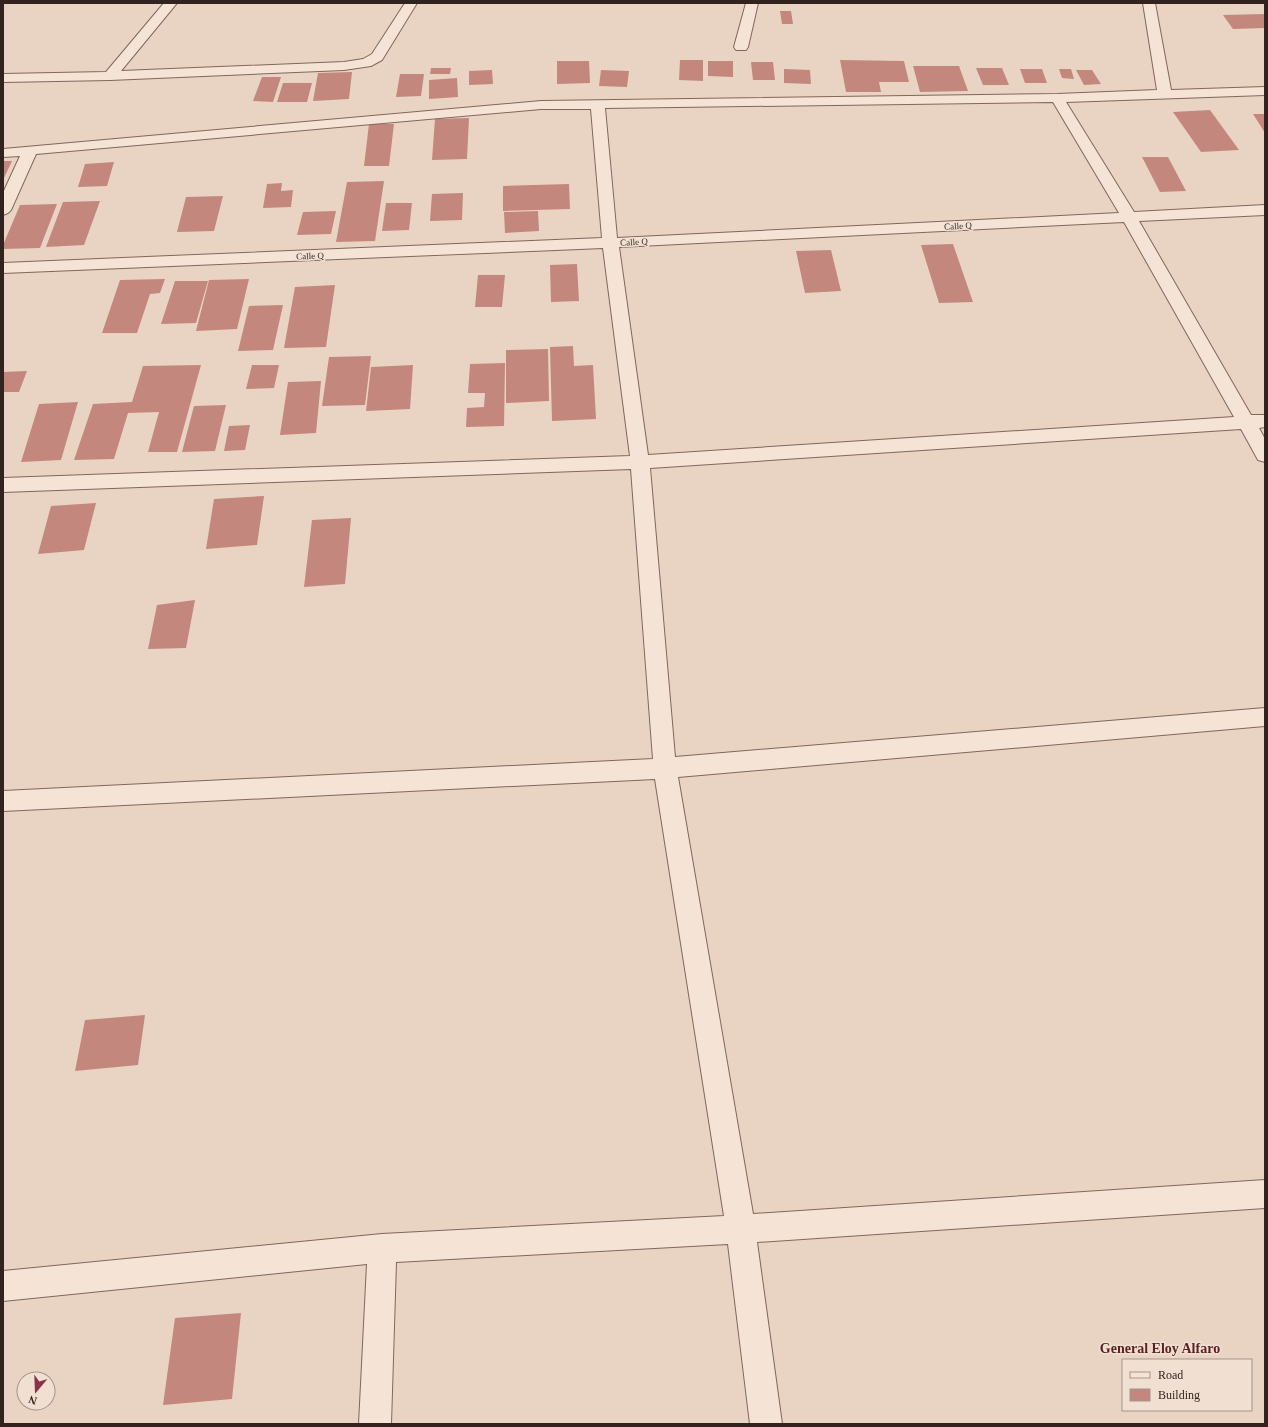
<svg xmlns="http://www.w3.org/2000/svg" width="1268" height="1427" viewBox="0 0 1268 1427" font-family="Georgia,serif">
	<style>
		.building { fill: #c3877d }
		.lines { fill: none; stroke-linecap: round; stroke-linejoin: round }
		.street-casing { stroke: #81665c; stroke-width: 2 }
		.street { fill: #f5e3d5; fill-rule: evenodd }
		.labels { text-anchor: middle; dominant-baseline: central; stroke-width: 3; stroke-linejoin: round; paint-order: stroke }
		.far-street-label { font-size: 9px; fill: #33231e; stroke: #f1e0d2 }
		.near-quarter-label { font-size: 14px; font-weight: bold; fill: #5b2225; stroke: #f1e0d2 }
	</style>
	<rect width="100%" height="100%" fill="#e9d4c3"/>
	<path class="building" d="M780 11H791L793 24H782Z
		M1265 14V28L1233 29 1223 15Z
		M680 60H703V81L679 80Z
		M840 60 904 61 909 82H879L881 92H846Z
		M557 61H589L590 83 557 84Z
		M708 61H733V77L708 76Z
		M751 62H773L775 80H753Z
		M913 66H959L968 91 920 92Z
		M431 68H451L450 74H430Z
		M976 68H1002L1009 85H983Z
		M784 69 810 70 811 84 784 83Z
		M1020 69H1042L1047 83H1025Z
		M1059 69H1071L1074 79 1062 78Z
		M492 70 493 84 469 85V71Z
		M601 70 629 71 627 87 599 86Z
		M1076 70H1092L1101 84 1084 85Z
		M352 72 349 99 313 101 318 73Z
		M400 74H424L421 96 396 97Z
		M262 77H281L273 102 253 101Z
		M457 78 458 97 429 99V80Z
		M283 83H312L307 102H277Z
		M1210 110 1239 150 1201 152 1173 112Z
		M1253 114H1265V133Z
		M469 118 467 159 432 160 435 119Z
		M369 124H394L389 166H364Z
		M1142 157H1168L1186 191 1160 192Z
		M3 161H12L3 180Z
		M114 162 107 186 78 187 85 164Z
		M384 181 375 241 336 242 347 182Z
		M282 183 281 191 293 190 291 207 263 208 267 184Z
		M569 184 570 209 503 211V186Z
		M463 193 462 220 430 221 432 194Z
		M223 196 214 231 177 232 186 197Z
		M100 201 84 245 46 247 63 202Z
		M386 203H412L409 230 382 231Z
		M57 204 40 248 3 249V245L20 205Z
		M336 211 331 234 297 235 303 212Z
		M538 211 539 231 505 233 504 212Z
		M953 244 973 302 939 303 921 245Z
		M831 250 841 291 805 293 796 251Z
		M577 264 579 301 551 302 550 265Z
		M478 275H505L502 307H475Z
		M165 279 160 293 150 294 137 333H102L120 280Z
		M249 279 237 329 196 331 209 280Z
		M175 281H208L196 323 161 324Z
		M335 285 326 347 284 348 295 287Z
		M283 305 273 350 238 351 249 306Z
		M573 346 574 366 593 365 596 419 552 421 550 347Z
		M548 349 549 401 506 403V350Z
		M371 356 365 405 322 406 329 357Z
		M505 363 504 426 466 427 467 408 484 407 485 393H468L470 364Z
		M201 365 177 452H148L159 412 128 413 114 459 74 460 93 404 132 402 143 366Z
		M252 365H279L274 388 246 389Z
		M413 365 410 409 366 411 371 367Z
		M27 371 19 392H3V372Z
		M321 381 316 433 280 435 288 382Z
		M78 402 61 460 21 462 39 404Z
		M226 405 215 451 182 452 194 406Z
		M250 425 245 450 224 451 229 426Z
		M264 496 257 545 206 549 214 499Z
		M96 503 84 550 38 554 51 506Z
		M351 518 345 584 304 587 312 520Z
		M195 600 186 648 148 649 157 605Z
		M145 1015 138 1065 75 1071 85 1020Z
		M241 1313 232 1399 163 1405 175 1318Z"/>
	<g class="lines">
		<g class="street-casing">
			<path id="street" d="M164 3H177L121 71 344 62 363 59 372 54 405 3H417L382 60 371 66 344 70 110 80 3 82V74L106 72Z
				M746 3H758L748 47 746 50H736L734 47Z
				M1143 3H1155L1171 90 1265 87V95L1066 102 1134 212 1265 205V215L1139 221 1251 415H1265V427L1259 428 1265 439V462L1258 460 1241 429 650 468 675 757 1265 708V726L678 777 753 1214 1265 1180V1208L757 1242 782 1424H750L728 1244 396 1262 391 1424H359L367 1264 3 1301V1271L382 1234 724 1216 655 779 3 811V791L653 759 631 469 3 492V478L630 456 603 248 3 273V263L602 238 591 109H541L36 154 11 210 8 213 3 215V193L20 156 3 157V149L541 101 1057 94 1157 90ZM1053 102 1119 213 617 238 605 108ZM1124 222 1234 417 648 455 619 247Z"/>
		</g>
		<use href="#street" class="street"/>
	</g>
	<g class="labels">
		<g class="far-street-label">
			<text transform="translate(958 226) rotate(-3)">Calle Q</text>
			<text transform="translate(634 242) rotate(-3)">Calle Q</text>
			<text transform="translate(310 256) rotate(-2)">Calle Q</text>
		</g>
		<g class="near-quarter-label">
			<text x="1160" y="1348">General Eloy Alfaro</text>
		</g>
	</g>
	<rect width="1268" height="1427" fill="none" stroke="#33231e" stroke-width="8"/>
	<rect x="1122" y="1359" width="130" height="52" fill="#f1e0d2" stroke="#a5948a"/>
	<rect x="1130" y="1372" width="20" height="6" fill="#f5e3d5" stroke="#a5948a"/>
	<text x="1158" y="1379" font-size="12" fill="#33231e">Road</text>
	<rect x="1130" y="1389" width="20" height="12" fill="#c3877d" stroke="#a5948a"/>
	<text x="1158" y="1399" font-size="12" fill="#33231e">Building</text>
	<g transform="translate(36 1391) rotate(199)"><circle r="19" fill="#f1e0d2" stroke="#a5948a"/>
	<path d="M0-3L7 15L0 10L-7 15Z" fill="#8a324a"/>
	<text y="-6" font-size="11" font-weight="bold" text-anchor="middle" fill="#33231e">N</text>
	</g>
</svg>
